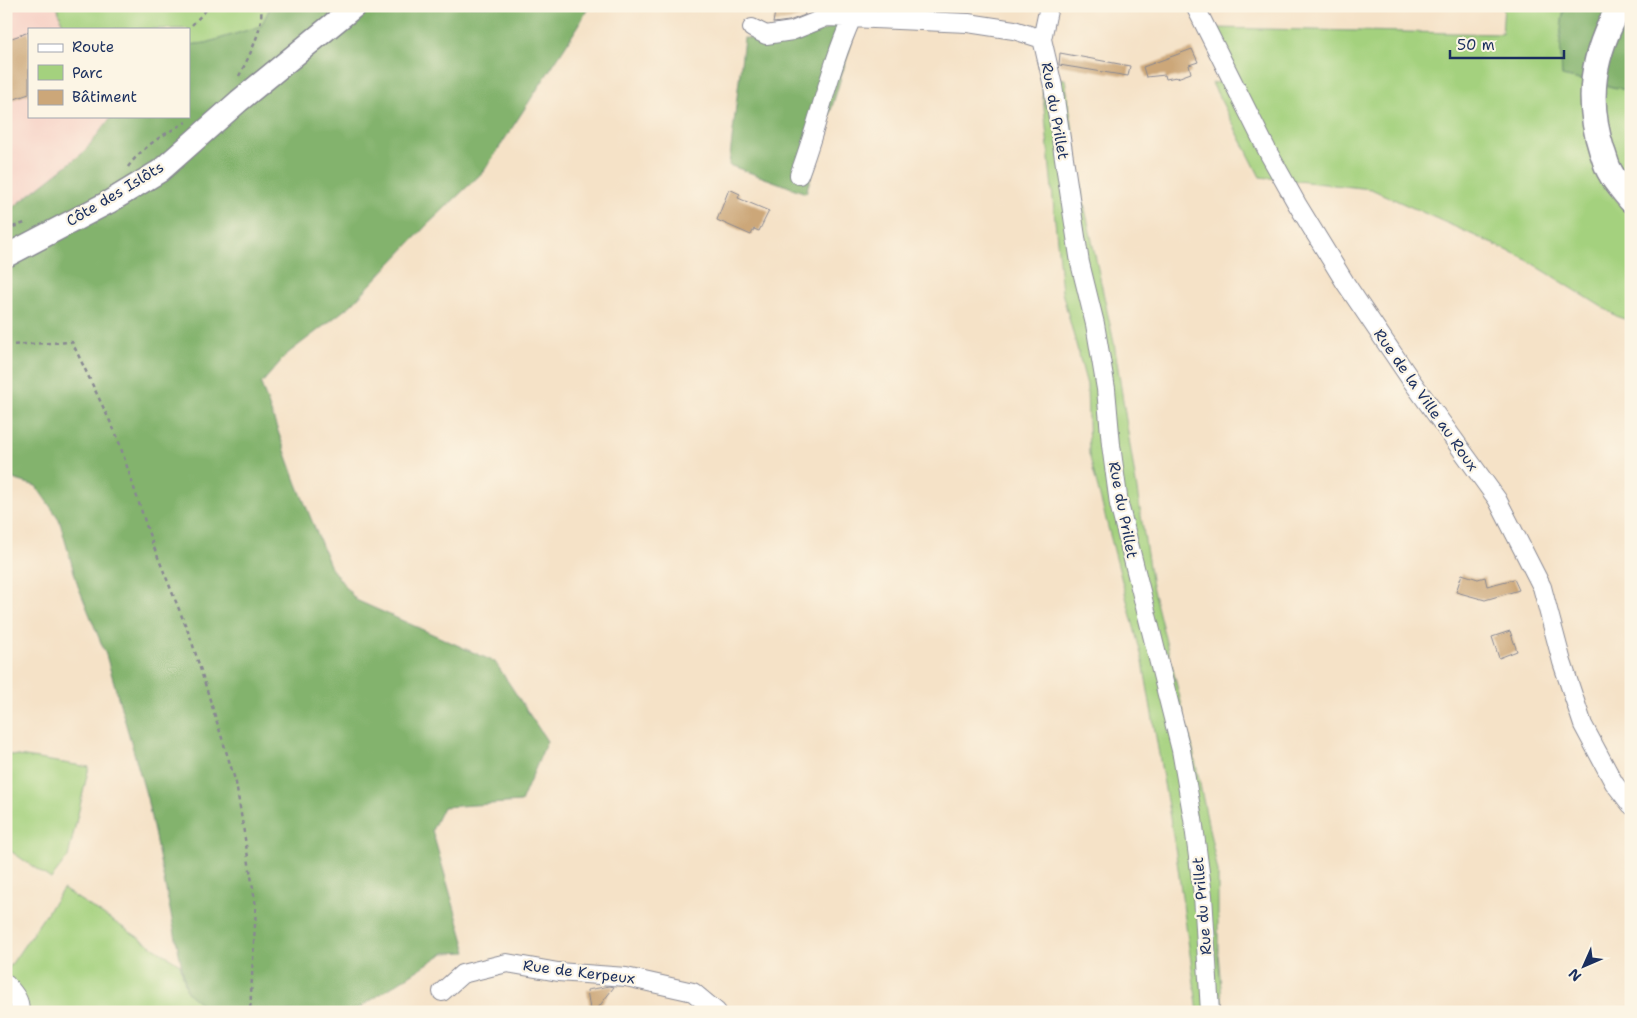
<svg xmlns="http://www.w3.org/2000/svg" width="1637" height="1018" viewBox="0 0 1637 1018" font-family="'Shantell Sans',sans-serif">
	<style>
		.built { fill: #f7d1c6 }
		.green { fill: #a4d17e; stroke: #60806e }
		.forest { fill: #83b36d; stroke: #4f7166 }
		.building { fill: #cca779 }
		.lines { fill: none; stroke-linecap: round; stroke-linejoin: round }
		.minor-casing { stroke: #888892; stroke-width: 20 }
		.tertiary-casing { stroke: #888892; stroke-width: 25 }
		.secondary-casing { stroke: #888892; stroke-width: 28 }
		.path { stroke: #888892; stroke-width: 2.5; stroke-dasharray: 4 4; stroke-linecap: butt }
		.minor { stroke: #fff; stroke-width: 18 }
		.tertiary { stroke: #fff; stroke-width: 22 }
		.secondary { stroke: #fff; stroke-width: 25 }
		.labels { text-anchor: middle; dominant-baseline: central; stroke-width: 4.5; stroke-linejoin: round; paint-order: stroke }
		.street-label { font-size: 15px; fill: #1b2f5e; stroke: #fcf5e5 }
	</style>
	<rect width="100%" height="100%" fill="#fcf5e5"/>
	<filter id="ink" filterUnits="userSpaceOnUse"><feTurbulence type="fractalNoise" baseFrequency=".02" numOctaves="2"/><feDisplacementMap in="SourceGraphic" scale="10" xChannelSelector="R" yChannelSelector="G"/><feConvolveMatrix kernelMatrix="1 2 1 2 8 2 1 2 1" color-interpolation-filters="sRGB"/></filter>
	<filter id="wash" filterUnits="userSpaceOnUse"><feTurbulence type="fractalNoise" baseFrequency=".0096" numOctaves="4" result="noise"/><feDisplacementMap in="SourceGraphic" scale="20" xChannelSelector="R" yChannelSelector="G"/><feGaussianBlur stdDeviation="1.12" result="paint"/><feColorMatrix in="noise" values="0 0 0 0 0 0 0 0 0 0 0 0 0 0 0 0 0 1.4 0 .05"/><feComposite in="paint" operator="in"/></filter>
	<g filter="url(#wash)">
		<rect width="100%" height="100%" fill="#f5e2c7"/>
		<path class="built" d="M6 6H57L64 29H29V116H112L84 152 6 213Z"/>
		<path class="green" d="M57 6H271L261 26 206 43 189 45V29H64Z
			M1504 6H1564L1560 38 1562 76 1631 91V168L1601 181 1631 217V321L1618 317 1522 257 1371 189 1260 177 1212 83 1235 81 1215 28 1502 34Z
			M1041 76 1065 79 1084 204 1114 343 1152 586 1192 746 1218 872V953L1223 1012H1198L1175 847 1143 662 1089 454 1087 385 1062 292Z
			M6 754 89 767 68 857 51 879 6 848Z
			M63 889 180 964 187 992 210 1012H6V972Z"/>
		<path class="forest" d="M271 6H589L579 25 484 171 427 225 351 305 287 354 261 384 297 484 331 568 356 600 495 662 547 741 521 802 443 807 432 830 467 952 444 953 353 1012H210L187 992 147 798 106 655 78 586 59 519 36 486 6 477V213L84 152 112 116H189V45L206 43 261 26Z
			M829 6 861 11 806 193 729 165 744 38 799 41 832 27Z
			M1564 6H1631V91L1562 76 1560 38Z"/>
		<g id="blocks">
			<path class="building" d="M780 8 804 9 805 15 789 21 773 23 775 12 780 13Z
				M29 32V94L6 102V40Z
				M1192 49 1198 62 1189 65 1191 73 1177 78 1176 77 1166 79 1165 75 1146 77 1143 67Z
				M1060 53 1130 66 1128 76 1059 65Z
				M729 189 740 194 738 198 769 211 759 231 754 229 751 235 717 220Z
				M1462 574 1478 579 1485 577 1487 586 1514 579 1519 590 1485 600 1456 592Z
				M1510 631 1517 651 1499 658 1492 637Z
				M610 986 614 987 598 1008 590 1009 587 990Z"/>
		</g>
	</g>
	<g filter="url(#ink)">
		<use href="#blocks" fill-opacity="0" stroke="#888892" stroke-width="1"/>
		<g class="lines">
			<g class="minor-casing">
				<path id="minor" d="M823 6 827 17 968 23 1014 30 1042 39
					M1049 6 1042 39 1053 86 1080 263 1095 324 1106 389 1111 445 1119 504 1181 750 1193 819 1203 895 1210 1012
					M1195 6 1269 154 1297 204 1346 284 1411 380 1497 499 1542 587 1562 662 1583 725 1614 783 1631 805
					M752 28 766 35 792 31 827 17
					M799 175C819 123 829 68 852 18
					M6 984C13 992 22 1001 19 1012
					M442 992 462 974 507 963 558 972 626 977 693 992 717 1012"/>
			</g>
			<g class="tertiary-casing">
				<path id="tertiary" d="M6 256 109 202 160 171 239 101 355 6"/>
			</g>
			<g class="secondary-casing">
				<path id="secondary" d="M1620 6C1593 53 1585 98 1602 151 1605 158 1606 166 1610 172 1615 182 1624 191 1631 200"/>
			</g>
			<path class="path" d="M192 25 210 6
				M239 76C249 57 264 28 261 6
				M128 167C143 146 163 135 186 122
				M6 231 10 228 28 222
				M6 345 72 342 117 436 151 540 191 639 236 783 256 907 250 1012"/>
			<use href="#minor" class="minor"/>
			<use href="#tertiary" class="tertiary"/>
			<use href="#secondary" class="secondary"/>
		</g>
	</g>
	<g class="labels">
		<g class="street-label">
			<text transform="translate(1055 111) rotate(80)">Rue du Prillet</text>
			<text transform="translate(115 194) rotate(-31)">Côte des Islôts</text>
			<text transform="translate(1426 400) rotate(55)">Rue de la Ville au Roux</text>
			<text transform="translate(1123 510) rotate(79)">Rue du Prillet</text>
			<text transform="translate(1202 906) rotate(-95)">Rue du Prillet</text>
			<text transform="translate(579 972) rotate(7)">Rue de Kerpeux</text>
		</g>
	</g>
	<rect width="1637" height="1018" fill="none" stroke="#fcf5e5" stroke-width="25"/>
	<rect x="28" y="28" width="162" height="90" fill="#fcf5e5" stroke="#a2a6af"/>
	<rect x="38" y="44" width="25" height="8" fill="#ffffff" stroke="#a2a6af"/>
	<text x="72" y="52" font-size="15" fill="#1b2f5e">Route</text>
	<rect x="38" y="65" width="25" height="15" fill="#a4d17e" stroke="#a2a6af"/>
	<text x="72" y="78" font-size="15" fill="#1b2f5e">Parc</text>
	<rect x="38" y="90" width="25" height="15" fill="#cca779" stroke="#a2a6af"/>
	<text x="72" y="102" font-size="15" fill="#1b2f5e">Bâtiment</text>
	<g transform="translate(1584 966) rotate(225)" stroke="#fcf5e5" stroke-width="4" paint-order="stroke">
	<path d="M0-4L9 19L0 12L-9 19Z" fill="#1b2f5e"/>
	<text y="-8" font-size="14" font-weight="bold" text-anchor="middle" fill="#1b2f5e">N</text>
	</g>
	<path d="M1450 50v8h114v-8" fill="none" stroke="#1b2f5e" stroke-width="2.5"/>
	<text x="1457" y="50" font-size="15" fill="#1b2f5e" stroke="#fcf5e5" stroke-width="4" paint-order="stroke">50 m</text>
</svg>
